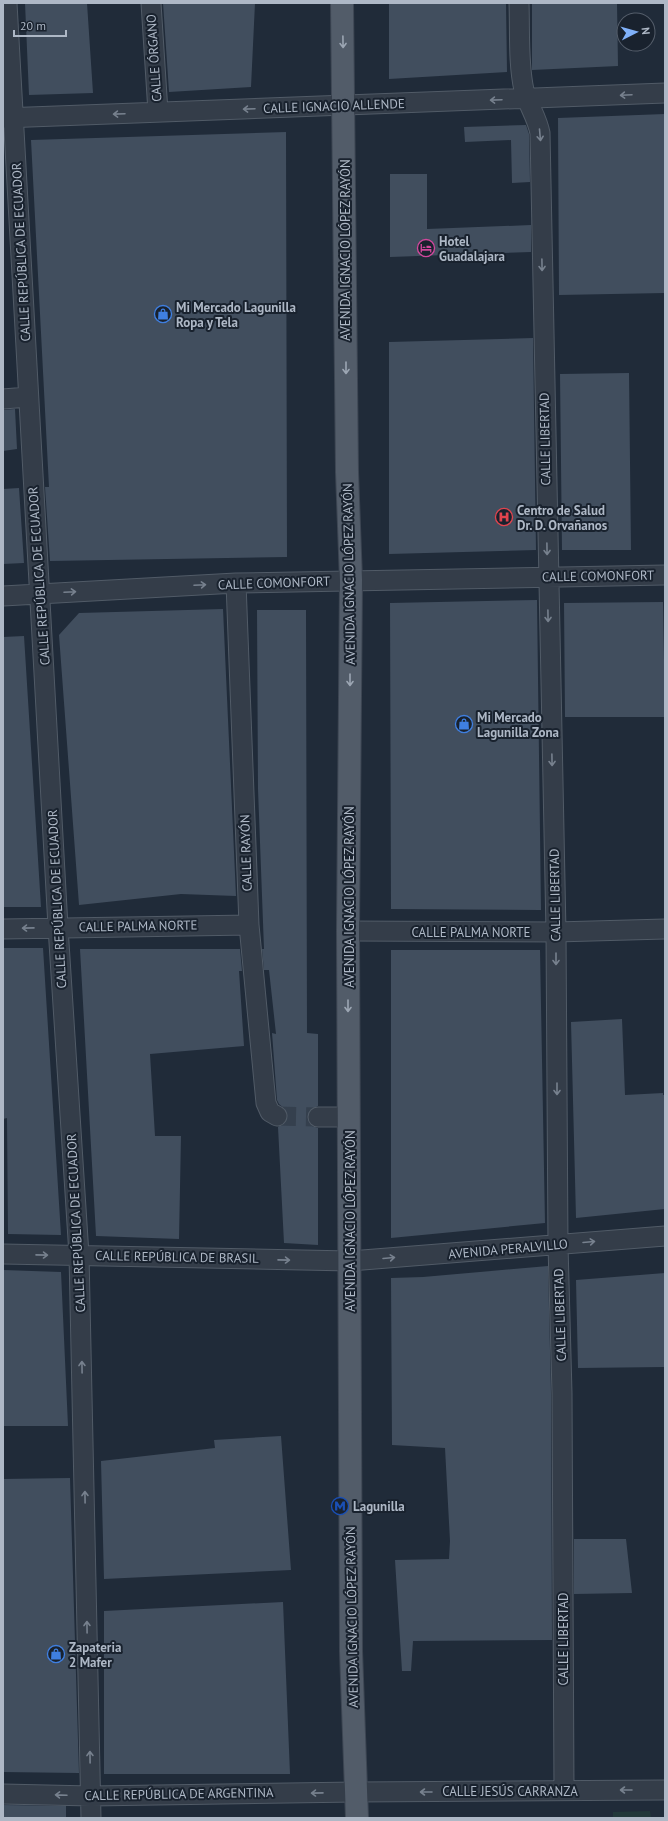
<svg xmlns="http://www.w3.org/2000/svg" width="668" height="1821" viewBox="0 0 668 1821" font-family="'PT Sans',sans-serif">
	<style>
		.green { fill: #22383a }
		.building { fill: #414e5e }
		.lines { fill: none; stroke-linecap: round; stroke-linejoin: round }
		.minor-tunnel { stroke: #35404e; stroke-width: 19; stroke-dasharray: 19 10; stroke-linecap: butt }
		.minor-casing { stroke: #515b67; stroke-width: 21 }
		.major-casing { stroke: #3d4653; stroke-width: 24 }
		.minor { stroke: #343d49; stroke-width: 19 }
		.major { stroke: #525c69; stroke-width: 22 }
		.oneway { stroke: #9ca6b3 }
		.oneway2 { stroke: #77818e }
		.labels { text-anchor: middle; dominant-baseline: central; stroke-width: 4; stroke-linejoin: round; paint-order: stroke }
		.street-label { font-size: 13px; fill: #aeb8c6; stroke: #19222e }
		.poi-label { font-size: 13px; font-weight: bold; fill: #aeb8c6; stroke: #19222e; text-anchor: start }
	</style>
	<rect width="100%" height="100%" fill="#202b39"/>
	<path class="green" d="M650 1811 651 1818H613V1812Z"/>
	<path class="building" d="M25 3H87L93 93 29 95Z
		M163 3H255L251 87 169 92Z
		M389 3H506L507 72 389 79Z
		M532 3H617L618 66 532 70Z
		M665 114V293L559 295 558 118Z
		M526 125 529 134 530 182 512 183 511 140 465 142 464 127Z
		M286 132 287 557 50 561 45 487H49L31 140Z
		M390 174H427V229L531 225V252L390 257Z
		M533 338 536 550 389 554V342Z
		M629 373 631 550H562L560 374Z
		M15 409 17 449 3 451V410Z
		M19 488 24 563 3 564V489Z
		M537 600 541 910 391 909 390 603Z
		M663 602 665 717H565L564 603Z
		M223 609 236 896 181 894 79 905 59 635 79 613Z
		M257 610H306L307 1033 318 1034V1106L309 1111 307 1117 312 1126 318 1128V1245L284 1243 278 1127 286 1122 288 1116 286 1110 279 1104 277 1100 272 1033 276 1034 269 970H264L262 949H264L258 789Z
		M24 636 41 907H3V637Z
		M3 948H43L61 1235 8 1234 7 1118 3 1119Z
		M80 949H240L242 971H239L244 1046 150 1054 155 1136H181L179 1239 96 1236Z
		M391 950H540L545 1223 391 1238Z
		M622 1019 625 1095 663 1093V1095H665V1209L576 1218 571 1022Z
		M548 1266 551 1393 552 1640 413 1641 411 1671H402L395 1560 449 1559 450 1541 445 1448 392 1445 391 1278 423 1277Z
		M3 1270 61 1272 68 1426H3Z
		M665 1273V1367L578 1368 576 1280Z
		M281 1436 291 1570 104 1579 101 1461 215 1448 214 1440Z
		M70 1478 79 1773 3 1772V1479Z
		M574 1539H626L632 1593 574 1594Z
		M283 1602 290 1774H104V1611Z
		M3 1805 66 1806V1818H3Z"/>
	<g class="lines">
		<path class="minor-tunnel" d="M277 1116 318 1117"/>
		<g class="minor-casing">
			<path id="minor" d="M7 3 58 927 79 1255 91 1818
				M151 3 158 112
				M519 3C520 30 518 64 524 90 528 105 537 117 540 133L556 932 558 1245 562 1393 564 1791
				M3 118 665 93
				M3 399 28 397
				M236 583 249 925 266 1103 270 1112 277 1116
				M3 596 236 583 665 575
				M3 929 249 925
				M348 931 556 932 665 929
				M318 1117H349
				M3 1254 350 1261 665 1236
				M3 1794 91 1796 356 1792 665 1790"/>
		</g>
		<g class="major-casing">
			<path id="major" d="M342 3 347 472 351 580 348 931 351 1651 357 1818"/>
		</g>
		<use href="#minor" class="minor"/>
		<use href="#major" class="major"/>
	</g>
	<defs><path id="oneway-shaft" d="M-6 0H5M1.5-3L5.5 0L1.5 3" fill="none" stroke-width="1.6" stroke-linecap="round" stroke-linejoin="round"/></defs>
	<g class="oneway">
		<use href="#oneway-shaft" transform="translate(343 42) rotate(89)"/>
		<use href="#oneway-shaft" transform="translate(346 368) rotate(90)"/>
		<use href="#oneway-shaft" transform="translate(350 680) rotate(90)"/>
		<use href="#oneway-shaft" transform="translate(348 1006) rotate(90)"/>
	</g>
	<g class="oneway2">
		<use href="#oneway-shaft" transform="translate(626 95) rotate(177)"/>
		<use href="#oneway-shaft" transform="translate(496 100) rotate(178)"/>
		<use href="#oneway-shaft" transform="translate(249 109) rotate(178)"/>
		<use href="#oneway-shaft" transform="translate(119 114) rotate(178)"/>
		<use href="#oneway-shaft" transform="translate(540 135) rotate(85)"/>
		<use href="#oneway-shaft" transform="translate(542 265) rotate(89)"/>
		<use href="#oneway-shaft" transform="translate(547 549) rotate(89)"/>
		<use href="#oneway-shaft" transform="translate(200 585) rotate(-3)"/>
		<use href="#oneway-shaft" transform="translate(70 592) rotate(-3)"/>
		<use href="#oneway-shaft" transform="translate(548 616) rotate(89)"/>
		<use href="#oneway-shaft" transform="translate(552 760) rotate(89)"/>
		<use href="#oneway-shaft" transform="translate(28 928) rotate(179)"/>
		<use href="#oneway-shaft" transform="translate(556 959) rotate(90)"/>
		<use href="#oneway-shaft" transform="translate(557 1089) rotate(90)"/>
		<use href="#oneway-shaft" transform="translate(589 1242) rotate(-5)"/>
		<use href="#oneway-shaft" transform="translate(42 1255) rotate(1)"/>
		<use href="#oneway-shaft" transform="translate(389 1258) rotate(-5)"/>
		<use href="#oneway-shaft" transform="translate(284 1260) rotate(1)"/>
		<use href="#oneway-shaft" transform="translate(82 1367) rotate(-91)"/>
		<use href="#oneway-shaft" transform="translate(85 1497) rotate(-91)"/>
		<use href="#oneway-shaft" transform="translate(87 1627) rotate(-91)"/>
		<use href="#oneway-shaft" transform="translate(90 1757) rotate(-91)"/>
		<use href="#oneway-shaft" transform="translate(626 1790) rotate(180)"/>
		<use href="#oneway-shaft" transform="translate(426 1792) rotate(180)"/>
		<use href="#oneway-shaft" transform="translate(317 1793) rotate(179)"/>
		<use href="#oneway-shaft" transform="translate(61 1795) rotate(-178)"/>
	</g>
	<defs>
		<g id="hotel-ring" transform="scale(0.9)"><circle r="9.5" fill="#19222e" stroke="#d1479c" stroke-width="1.5"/><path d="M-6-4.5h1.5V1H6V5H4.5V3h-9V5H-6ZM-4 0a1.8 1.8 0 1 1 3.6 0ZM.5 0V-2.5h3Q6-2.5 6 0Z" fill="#d1479c"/></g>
		<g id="shop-ring" transform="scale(0.9)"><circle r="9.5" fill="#19222e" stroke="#3f7fe0" stroke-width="1.5"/><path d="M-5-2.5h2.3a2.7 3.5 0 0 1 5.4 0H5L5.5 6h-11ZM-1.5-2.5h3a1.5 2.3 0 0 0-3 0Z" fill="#3f7fe0"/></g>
		<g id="hospital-ring" transform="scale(0.9)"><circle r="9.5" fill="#19222e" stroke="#e0444e" stroke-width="1.5"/><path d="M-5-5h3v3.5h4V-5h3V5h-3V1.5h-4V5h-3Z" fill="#e0444e"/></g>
		<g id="metro-ring" transform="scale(0.9)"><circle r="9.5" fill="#19222e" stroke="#1a4fb4" stroke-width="1.5"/><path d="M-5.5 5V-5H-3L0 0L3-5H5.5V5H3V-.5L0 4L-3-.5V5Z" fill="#1a4fb4"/></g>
	</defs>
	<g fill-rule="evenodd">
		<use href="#hotel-ring" x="426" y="248"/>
		<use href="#shop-ring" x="163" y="314"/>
		<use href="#hospital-ring" x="504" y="517"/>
		<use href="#shop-ring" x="464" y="724"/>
		<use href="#metro-ring" x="340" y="1506"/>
		<use href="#shop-ring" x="56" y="1654"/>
	</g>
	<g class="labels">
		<g class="street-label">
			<text transform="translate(154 58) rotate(-94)">CALLE ÓRGANO</text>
			<text transform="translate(334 106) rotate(-2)">CALLE IGNACIO ALLENDE</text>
			<text transform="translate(345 250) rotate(-90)">AVENIDA IGNACIO LÓPEZ RAYÓN</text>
			<text transform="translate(21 252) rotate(-93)">CALLE REPÚBLICA DE ECUADOR</text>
			<text transform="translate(545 439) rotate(-91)">CALLE LIBERTAD</text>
			<text transform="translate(349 574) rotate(-91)">AVENIDA IGNACIO LÓPEZ RAYÓN</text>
			<text transform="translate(39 576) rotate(-94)">CALLE REPÚBLICA DE ECUADOR</text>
			<text transform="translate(598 576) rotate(-1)">CALLE COMONFORT</text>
			<text transform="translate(274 583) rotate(-2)">CALLE COMONFORT</text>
			<text transform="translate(246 853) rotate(-92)">CALLE RAYÓN</text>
			<text transform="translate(555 895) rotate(-91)">CALLE LIBERTAD</text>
			<text transform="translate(349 897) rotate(-90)">AVENIDA IGNACIO LÓPEZ RAYÓN</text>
			<text transform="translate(57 899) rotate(-93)">CALLE REPÚBLICA DE ECUADOR</text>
			<text transform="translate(138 926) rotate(-1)">CALLE PALMA NORTE</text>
			<text x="471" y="932">CALLE PALMA NORTE</text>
			<text transform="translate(350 1221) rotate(-90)">AVENIDA IGNACIO LÓPEZ RAYÓN</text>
			<text transform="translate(76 1223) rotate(-93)">CALLE REPÚBLICA DE ECUADOR</text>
			<text transform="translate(508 1249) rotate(-5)">AVENIDA PERALVILLO</text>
			<text transform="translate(177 1257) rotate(1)">CALLE REPÚBLICA DE BRASIL</text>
			<text transform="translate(560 1315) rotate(-92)">CALLE LIBERTAD</text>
			<text transform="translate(352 1617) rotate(-91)">AVENIDA IGNACIO LÓPEZ RAYÓN</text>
			<text transform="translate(563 1639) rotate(-90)">CALLE LIBERTAD</text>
			<text x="510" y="1791">CALLE JESÚS CARRANZA</text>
			<text transform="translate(179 1794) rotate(-1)">CALLE REPÚBLICA DE ARGENTINA</text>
		</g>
		<g class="poi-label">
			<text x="439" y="241">Hotel<tspan x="439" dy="15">Guadalajara</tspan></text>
			<text x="176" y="307">Mi Mercado Lagunilla<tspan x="176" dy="15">Ropa y Tela</tspan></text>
			<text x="517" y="510">Centro de Salud<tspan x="517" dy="15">Dr. D. Orvañanos</tspan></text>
			<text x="477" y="717">Mi Mercado<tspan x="477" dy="15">Lagunilla Zona</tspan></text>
			<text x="353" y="1506">Lagunilla</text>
			<text x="69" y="1647">Zapateria<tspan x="69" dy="15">2 Mafer</tspan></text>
		</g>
	</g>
	<rect width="668" height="1821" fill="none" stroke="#aeb8c6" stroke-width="8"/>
	<g transform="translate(636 32) rotate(84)"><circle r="19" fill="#19222e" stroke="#555e6b"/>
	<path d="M0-3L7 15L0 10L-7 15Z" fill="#80b1fa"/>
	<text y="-6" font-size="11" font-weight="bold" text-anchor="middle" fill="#aeb8c6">N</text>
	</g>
	<path d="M14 30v6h52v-6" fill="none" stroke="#aeb8c6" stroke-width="2"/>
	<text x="20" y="30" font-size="12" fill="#aeb8c6" stroke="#19222e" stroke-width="3" paint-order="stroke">20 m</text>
</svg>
